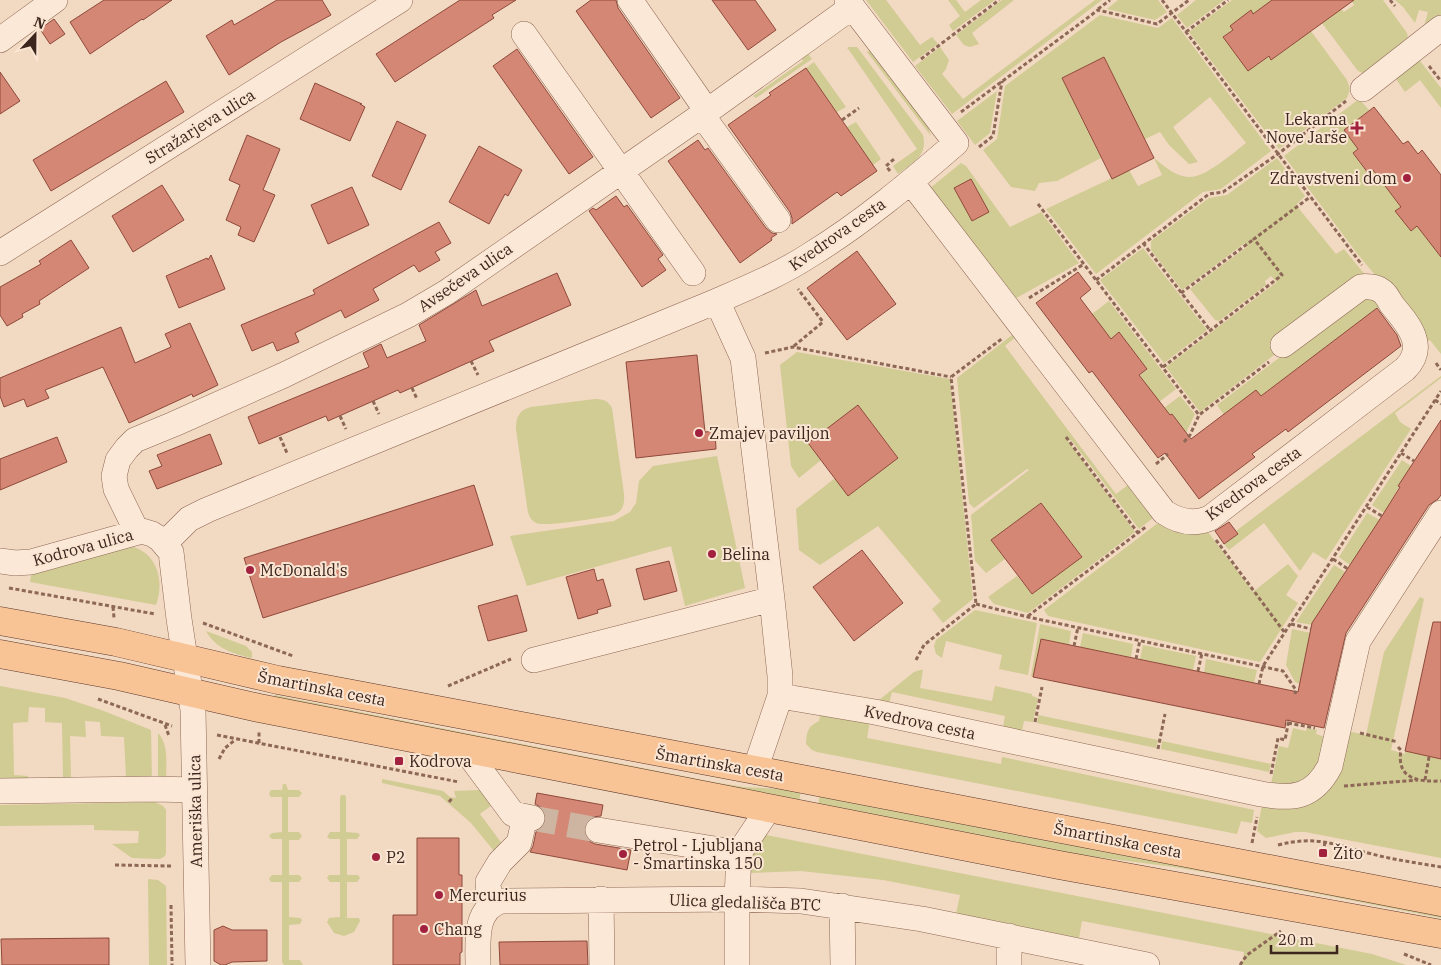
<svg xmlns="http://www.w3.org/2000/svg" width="1441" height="965" viewBox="0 0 1441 965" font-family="'IBM Plex Serif',serif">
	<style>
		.green { fill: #d1cb94 }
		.building { fill: #d48774; stroke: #8f493b }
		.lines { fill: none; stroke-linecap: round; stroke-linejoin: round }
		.minor-tunnel { stroke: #ceb5a1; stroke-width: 25; stroke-dasharray: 25 12; stroke-linecap: butt }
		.minor-casing { stroke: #8e6857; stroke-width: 26 }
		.major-casing { stroke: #5b372c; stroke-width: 29 }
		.path { stroke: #8e6857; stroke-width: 3; stroke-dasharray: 4 2.5; stroke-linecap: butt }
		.minor { stroke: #fce8d6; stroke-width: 25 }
		.major { stroke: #f8c496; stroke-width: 28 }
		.poi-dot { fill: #a2213f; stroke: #f9e5d2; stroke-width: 2 }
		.labels { text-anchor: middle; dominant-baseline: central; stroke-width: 4; stroke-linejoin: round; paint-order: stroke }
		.poi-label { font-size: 16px; fill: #3c251d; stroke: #f9e5d2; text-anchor: start }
		.street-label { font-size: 16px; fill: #3c251d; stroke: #f9e5d2 }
	</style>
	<rect width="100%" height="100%" fill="#f2d9c2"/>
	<path class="green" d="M866 0H886L920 45 932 37 938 44 913 62Z
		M948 0H956L965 12 981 0H995L953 31 949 25 960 16Z
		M1002 0H1014L972 33 979 44 970 47 964 45 956 35Z
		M1095 0H1102L952 114 915 66 940 47 949 60 946 69 942 74 963 99Z
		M1118 0H1158L1167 12 1155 20 1107 9Z
		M1196 0H1224L1187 28 1177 15Z
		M1232 0H1272L1253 14 1251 11 1233 30 1223 37 1248 71 1269 56 1271 60 1292 45 1308 27 1347 80 1350 89 1347 98 1279 149 1189 32Z
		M1351 0H1383L1407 33 1408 38 1365 74 1358 71 1322 23 1341 9 1344 12 1354 5Z
		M1395 0H1441V17L1424 26 1428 12 1419 10 1415 23 1403 7Z
		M1100 15 1158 28 1172 18 1271 151 1221 189 1203 192 1096 274 1046 209 1129 170 1138 186 1162 175 1154 158C1164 166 1175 176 1188 177 1204 179 1233 153 1246 143L1210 97 1173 127 1198 162 1189 164 1169 145 1160 132 1145 139 1104 57 1062 78 1101 158 1057 181 1039 183 1035 191 1011 187 983 150 997 139 1005 86Z
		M849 47H857L923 135C928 156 913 162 898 174L893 166 917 149 849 50 847 48Z
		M872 49 928 126 931 136 867 52Z
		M806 51 812 59 756 98 753 96 803 61 800 57Z
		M1417 57 1441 88V108L1420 80 1405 92 1396 79Z
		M814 62 846 107 837 112 806 68Z
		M997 91 990 133 975 145 957 121Z
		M1359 99 1369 110 1344 130 1358 149 1353 154 1368 173 1373 170 1401 207 1396 211 1411 231 1417 226 1441 239V354L1430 340 1424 344 1413 321 1356 252 1284 156Z
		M856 122 881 159 873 165 847 127Z
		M1277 158 1305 196 1296 205 1336 254 1344 249 1370 281 1200 412 1166 367 1277 282 1271 276 1265 281 1266 285 1219 321 1215 320 1190 289 1248 246 1245 243 1182 290 1151 250V241L1209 198 1227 195Z
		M961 163 966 166 1010 227 1041 212 1079 263 1013 300 929 189Z
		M1143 248 1207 330 1164 363 1100 280Z
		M1366 292 1378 295 1379 307 1261 396 1224 415 1217 405Z
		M1109 301 1176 389 1159 402 1135 379 1147 369 1120 333 1107 342V334L1092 314Z
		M1016 332 1018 335 1005 346 1116 494 1128 485 1153 518 1139 529 1071 440 1068 441 1135 532 1028 613 994 604 988 597 1017 576 1032 594 1082 556 1041 503 991 540 1005 559 986 573 975 561 971 515 1029 470 1027 469 974 508 969 503 957 378Z
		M797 352 950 379 973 599 943 623 932 609 941 601 878 526 820 565 799 550 796 509 835 478 849 495 898 457 858 405 821 460 799 478 791 466 780 365Z
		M1441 376V378L1395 413 1400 422 1411 429 1326 560 1313 552 1300 571 1264 523 1229 550 1224 544 1238 534 1236 531Z
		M1180 396 1195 414 1186 433 1172 414 1166 418 1160 411Z
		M595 399C604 399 608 401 612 408L624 494C625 506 622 513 610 516 597 518 546 527 536 523 529 519 528 513 527 506L516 429C516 417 519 410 531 407Z
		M717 456 745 588 685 606 671 546 527 586 510 536 614 521 630 512 636 503 639 481 653 466Z
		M1402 460 1411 466 1384 513 1372 505Z
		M1367 513 1380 520 1350 565 1339 557Z
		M1158 523C1175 534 1188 537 1208 532L1253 592 1288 564 1298 576 1286 595 1298 603 1260 662 1048 616 1044 610Z
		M129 546C157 551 165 581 156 605L30 582 31 575 38 570Z
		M1334 565 1345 572 1312 625 1296 622Z
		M1420 597 1424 599 1391 750 1405 754V751L1441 759V858L1305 832H1295L1266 838 1257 831 1263 800 1298 802 1347 731 1366 735 1384 652Z
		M975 610 1037 623 1028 675 999 669 1002 655 946 641 942 658 936 654 934 646 936 640Z
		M1040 624 1071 631 1069 645 1041 639 1033 677 1031 676Z
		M1292 629 1311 633 1300 684 1295 682 1286 665Z
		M206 631 246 646 252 652V658C234 654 216 649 206 631Z
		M1083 633 1133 644 1131 657 1080 647Z
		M1143 645 1196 656 1193 670 1140 659Z
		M1206 659 1257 670 1254 683 1204 673Z
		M920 670H923L920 688 992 701 995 686 1032 694V696L1038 698 1033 722 1024 721 1021 736 1002 732 1005 716 892 692 888 708 879 700 914 672Z
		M0 686 65 698 104 711 151 730 152 782 126 777 124 737 101 736 100 722 85 721 86 737 70 736 71 777 86 778 50 780 49 777H63L62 723 45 722V708L29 707 28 722 13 723 14 775 28 776V780L0 784Z
		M274 695 713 782 744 787 801 790 799 801 274 699Z
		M821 711 870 721 867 738 1001 764 1002 757 1254 810 1252 823 1241 821 1237 834 817 752 812 750 806 744C807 732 807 727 819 721Z
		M1038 715 1158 740 1156 748 1037 723Z
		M1293 728 1306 731 1307 728 1317 730 1316 734 1328 738 1313 778 1270 789 1279 746 1288 748Z
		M158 733C169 745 166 763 166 780L158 782Z
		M1162 741 1271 764 1269 772 1161 749Z
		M382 779 443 791 450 797 456 798 454 791 481 790 492 805 480 814 503 845 494 851 471 823 440 796 382 783Z
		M283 784H286L288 790H299L302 793 299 797H288V832H299L302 836 299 840H289V875H299L302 878 299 882H289V917L300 918 302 920 300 924 289 925V960H300L303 965H284L282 962V882H271L269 879 272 875H282V839H272L269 836 272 833 282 832V797H271L269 794 271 790H282Z
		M820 793 1441 914V918L1221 875 1174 867 1073 854 818 805Z
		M341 795H345L346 797V832L358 833 360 835 357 839H347V875H358L360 878 357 882H347V918H359L360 921 354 932 344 936 334 933 327 922 329 918 340 917V882H330L327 878 329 875H340V839H330L327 837 330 832H340V798Z
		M155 802 163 806 166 810V853L165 856 160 859 132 858 112 844 138 843 139 831 94 830V825L0 826V805Z
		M766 835 1372 954 1406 965H1242L1244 952 1082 921 1079 938 956 914 960 895 883 880 801 871 749 873C749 852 751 849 766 835Z
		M148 879 158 880 166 886 167 965H149Z"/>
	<path class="building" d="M104 0H172L143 20 142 19 90 54 70 22Z
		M277 0H322L331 15 281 42 229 75 206 36 232 20 234 25Z
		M460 0H516L492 15 494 18 395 82 376 54Z
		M591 0H616L618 8 680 98 651 118 576 11Z
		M712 0H755L776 30 748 50Z
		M1272 0H1354L1271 60 1269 56 1248 71 1223 37 1233 30 1230 26 1251 10 1253 14Z
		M54 19 65 34 50 44 40 29Z
		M517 49 593 157 569 174 493 66Z
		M1104 57 1154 158 1112 179 1062 78Z
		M806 68 877 171 841 196 837 192 792 224V218L790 212 728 125 771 95 769 93Z
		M0 72 20 101 0 114Z
		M166 81 184 112 51 191 33 160Z
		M315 83 362 104H360L365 107 350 141 300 119Z
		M1374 107 1403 144 1408 141 1418 154 1422 150 1441 175V257L1417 226 1411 231 1395 211 1401 207 1373 170 1368 173 1353 153 1358 149 1344 130Z
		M397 121 426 135 401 190 372 176Z
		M247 135 280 149 263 190 275 195 254 242 238 235 241 227 226 220 240 185 229 180Z
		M698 140 705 150 708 148 766 228 772 233 777 234 771 238 772 240 740 263 668 161Z
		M479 146 522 170 508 196 505 194 489 224 449 202Z
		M971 179 989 212 972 221 954 188Z
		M162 185 184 220 133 252 112 216Z
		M352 187 369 225 328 244 311 205Z
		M616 196 624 207 627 205 663 255 658 259 666 270 642 287 589 211 593 208 596 210Z
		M439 222 451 243 435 252 440 260 419 272 414 265 373 289 379 300 345 318 341 310 295 333 299 342 277 351 273 342 252 351 241 325 315 294 313 290Z
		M71 240 89 268 39 301 40 304 22 314 23 317 7 326 0 315V287L41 264 39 261Z
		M857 251 896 304 847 340 807 288Z
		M211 255 225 289 179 308 166 276 207 258 208 260Z
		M1078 272 1091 289 1080 298 1111 339 1119 332 1147 369 1139 375 1170 415 1172 414 1191 439 1256 390 1261 396 1377 308 1397 335 1401 346 1288 432 1286 429 1252 454 1255 457 1199 499 1165 453 1158 458 1092 371 1089 373 1036 303Z
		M557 273 571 305 489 341 494 351 400 393 398 390 328 421 326 416 259 444 248 417 369 367 363 353 381 344 387 358 426 341 419 325 476 290 482 306Z
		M190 323 218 385 193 397 192 394 129 423 103 367 45 390 49 398 27 407 24 399 4 407 0 396V378L121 327 135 363 171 347 165 334Z
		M697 355 705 432 715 431 716 449 636 458 626 362Z
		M858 405 898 458 848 496 808 443Z
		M1441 420V495L1438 499 1429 505 1346 633 1324 728 1286 720 1285 728 1033 677 1041 639 1298 692 1312 623 1382 516 1400 487 1398 486Z
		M210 434 222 464 157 489 149 471 162 466 157 455Z
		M57 437 67 462 0 490V459Z
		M474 485 493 545 263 618 244 558Z
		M1041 503 1082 557 1032 594 991 540Z
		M1229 522 1238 534 1224 544 1215 531Z
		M862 550 903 603 854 641 813 587Z
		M669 561 677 591 644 600 636 569Z
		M594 569 597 581 603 579 611 606 597 610 598 613 578 619 566 577Z
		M517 595 527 631 488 641 478 606Z
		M1433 622H1441V759L1405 751Z
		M537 793 603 805 601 816 592 817 587 821 584 828 585 836 589 841 595 844 631 850 627 870 530 852 533 846 536 832 543 827 546 820 545 813 542 808 535 804Z
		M417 838H459V875H462V952L460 953V965H393V915H417Z
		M223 926 232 930H267V961L232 962 225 965H221L214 961V930Z
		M109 938V965H2L1 939Z
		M587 941 588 965H500L499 942Z"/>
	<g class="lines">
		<path class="minor-tunnel" d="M532 818 598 830"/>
		<g class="minor-casing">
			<path id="minor" d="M630 0 707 111
				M524 34 693 273
				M0 40 55 0
				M1363 89 1441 28
				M702 115 778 220
				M911 182 1164 512C1179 522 1194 525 1210 518L1405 369C1428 346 1408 324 1392 305 1389 300 1385 292 1380 290 1376 287 1366 286 1361 287L1283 345
				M0 253 400 0
				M717 301 743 358 772 599 780 676V696L755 770
				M137 532 116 489 114 476 118 460 127 448 135 440 174 424 284 375 408 315 447 292 702 115 852 7
				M165 543 189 519 207 510 717 301C749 287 781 274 810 255 862 223 910 183 956 143L847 0
				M0 561 15 563 31 562 142 531 152 534 160 539 171 552 179 619 193 710 198 965
				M534 660 772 599
				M780 696 875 712 1261 794C1294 800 1314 797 1330 766L1358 641 1441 513
				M464 748 513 814 532 818
				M0 791 155 789 194 790
				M598 830 739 853 769 808
				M601 899 602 965
				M490 906 488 882 500 862 519 843 525 817
				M842 906 843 965
				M1009 936V965
				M478 965C478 942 474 909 501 901L737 899 801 901 922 919 1147 965
				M737 965V899L739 853"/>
		</g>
		<g class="major-casing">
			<path id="major" d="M0 621 116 642 278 680 755 770 1441 902
				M0 654 119 676 259 708 1059 865 1441 934"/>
		</g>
		<path class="path" d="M1162 0 1362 265
			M1390 0 1395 6
			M1098 9 1110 0
			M1186 32 1228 0
			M921 59 999 0
			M1429 66 1441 81
			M961 112 1098 10 1157 24 1189 0
			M842 120 859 108
			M979 147 993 136 1002 81
			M890 171 886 166 894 159
			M1038 204 1199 415
			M1143 243 1210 330
			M1096 280 1209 194 1223 192 1278 154 1346 101
			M1181 293 1254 239
			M1029 298 1084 264
			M794 346 823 322 798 289
			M765 353 793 347 951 377
			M471 361 478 375
			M1436 363 1441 370
			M1163 367 1282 275 1254 239 1310 197
			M412 388 417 399
			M1435 400 1441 404
			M373 401 379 414
			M340 416 346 429
			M280 437 287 453
			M1066 437 1138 533
			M1184 442 1190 435 1199 415 1269 362
			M1401 453 1414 461
			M1156 464 1168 454
			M1367 507 1382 516
			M1216 540 1285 633
			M1333 559 1348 569
			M9 588 155 614
			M976 604 1028 617 1283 671 1296 690 1295 694
			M113 607 114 618
			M1028 616 1147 526
			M203 623 293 656
			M1291 624 1311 629
			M1074 646 1078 627
			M1136 659 1140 640
			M916 660 924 645 976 604 951 377 1003 338
			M1198 671 1202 653
			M1259 684 1263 666 1441 391
			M448 686 511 659
			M98 699 172 726
			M1035 722 1042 687
			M1288 723 1315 728
			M165 725 169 736
			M1360 733 1398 742
			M217 735 459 782
			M259 743V731
			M1398 747 1401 750C1396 779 1418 782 1441 781
			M1158 749 1165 714
			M219 759 225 748 235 740
			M1271 774 1278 738 1285 740 1289 719
			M1425 780 1429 757
			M1344 786 1418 780
			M449 802 453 797
			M1325 842 1323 853H1325
			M1252 843 1257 817
			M1278 845C1318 835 1334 845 1372 854 1395 860 1418 863 1441 867
			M115 865 171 866
			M171 905 172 965
			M1404 954 1431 965
			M1240 965 1247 955 1281 931"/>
		<use href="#minor" class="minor"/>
		<use href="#major" class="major"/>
	</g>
	<g class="poi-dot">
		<path d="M1354.5 120.5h5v5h5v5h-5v5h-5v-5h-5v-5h5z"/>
		<circle cx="1407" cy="178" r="5"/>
		<circle cx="699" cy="433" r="5"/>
		<circle cx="712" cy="554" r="5"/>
		<circle cx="250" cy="570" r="5"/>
		<rect x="394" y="756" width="10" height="10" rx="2.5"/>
		<rect x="1318" y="848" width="10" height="10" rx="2.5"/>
		<circle cx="623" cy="854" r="5"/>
		<circle cx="376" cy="857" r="5"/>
		<circle cx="439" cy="895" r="5"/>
		<circle cx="424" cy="929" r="5"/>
	</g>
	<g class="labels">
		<g class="poi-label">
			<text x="1347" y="119" text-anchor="end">Lekarna<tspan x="1347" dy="18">Nove Jarše</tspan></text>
			<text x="1397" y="178" text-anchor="end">Zdravstveni dom</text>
			<text x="709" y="433">Zmajev paviljon</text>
			<text x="722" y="554">Belina</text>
			<text x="260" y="570">McDonald's</text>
			<text x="409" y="761">Kodrova</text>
			<text x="633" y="845">Petrol - Ljubljana<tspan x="633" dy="18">- Šmartinska 150</tspan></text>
			<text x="1333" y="853">Žito</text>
			<text x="386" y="857">P2</text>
			<text x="449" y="895">Mercurius</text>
			<text x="434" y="929">Chang</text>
		</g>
		<g class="street-label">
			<text transform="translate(200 126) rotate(-32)">Stražarjeva ulica</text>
			<text transform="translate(837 234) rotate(-35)">Kvedrova cesta</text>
			<text transform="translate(465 277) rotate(-34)">Avsečeva ulica</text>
			<text transform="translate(1253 483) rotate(-36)">Kvedrova cesta</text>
			<text transform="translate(83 547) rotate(-15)">Kodrova ulica</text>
			<text transform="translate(322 688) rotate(11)">Šmartinska cesta</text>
			<text transform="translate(920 722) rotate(12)">Kvedrova cesta</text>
			<text transform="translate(720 764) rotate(10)">Šmartinska cesta</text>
			<text transform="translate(195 811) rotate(-91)">Ameriška ulica</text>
			<text transform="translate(1118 840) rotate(11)">Šmartinska cesta</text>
			<text transform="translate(745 902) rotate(2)">Ulica gledališča BTC</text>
		</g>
	</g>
	<g transform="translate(35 35) rotate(22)" stroke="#f9e5d2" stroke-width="4" paint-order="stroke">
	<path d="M0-4L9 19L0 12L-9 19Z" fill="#3c251d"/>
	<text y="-8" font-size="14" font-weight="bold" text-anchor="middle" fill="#3c251d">N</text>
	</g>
	<path d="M1271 945v8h66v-8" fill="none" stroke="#3c251d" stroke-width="2.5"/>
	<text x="1278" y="945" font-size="15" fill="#3c251d" stroke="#f9e5d2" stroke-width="4" paint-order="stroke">20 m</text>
</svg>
